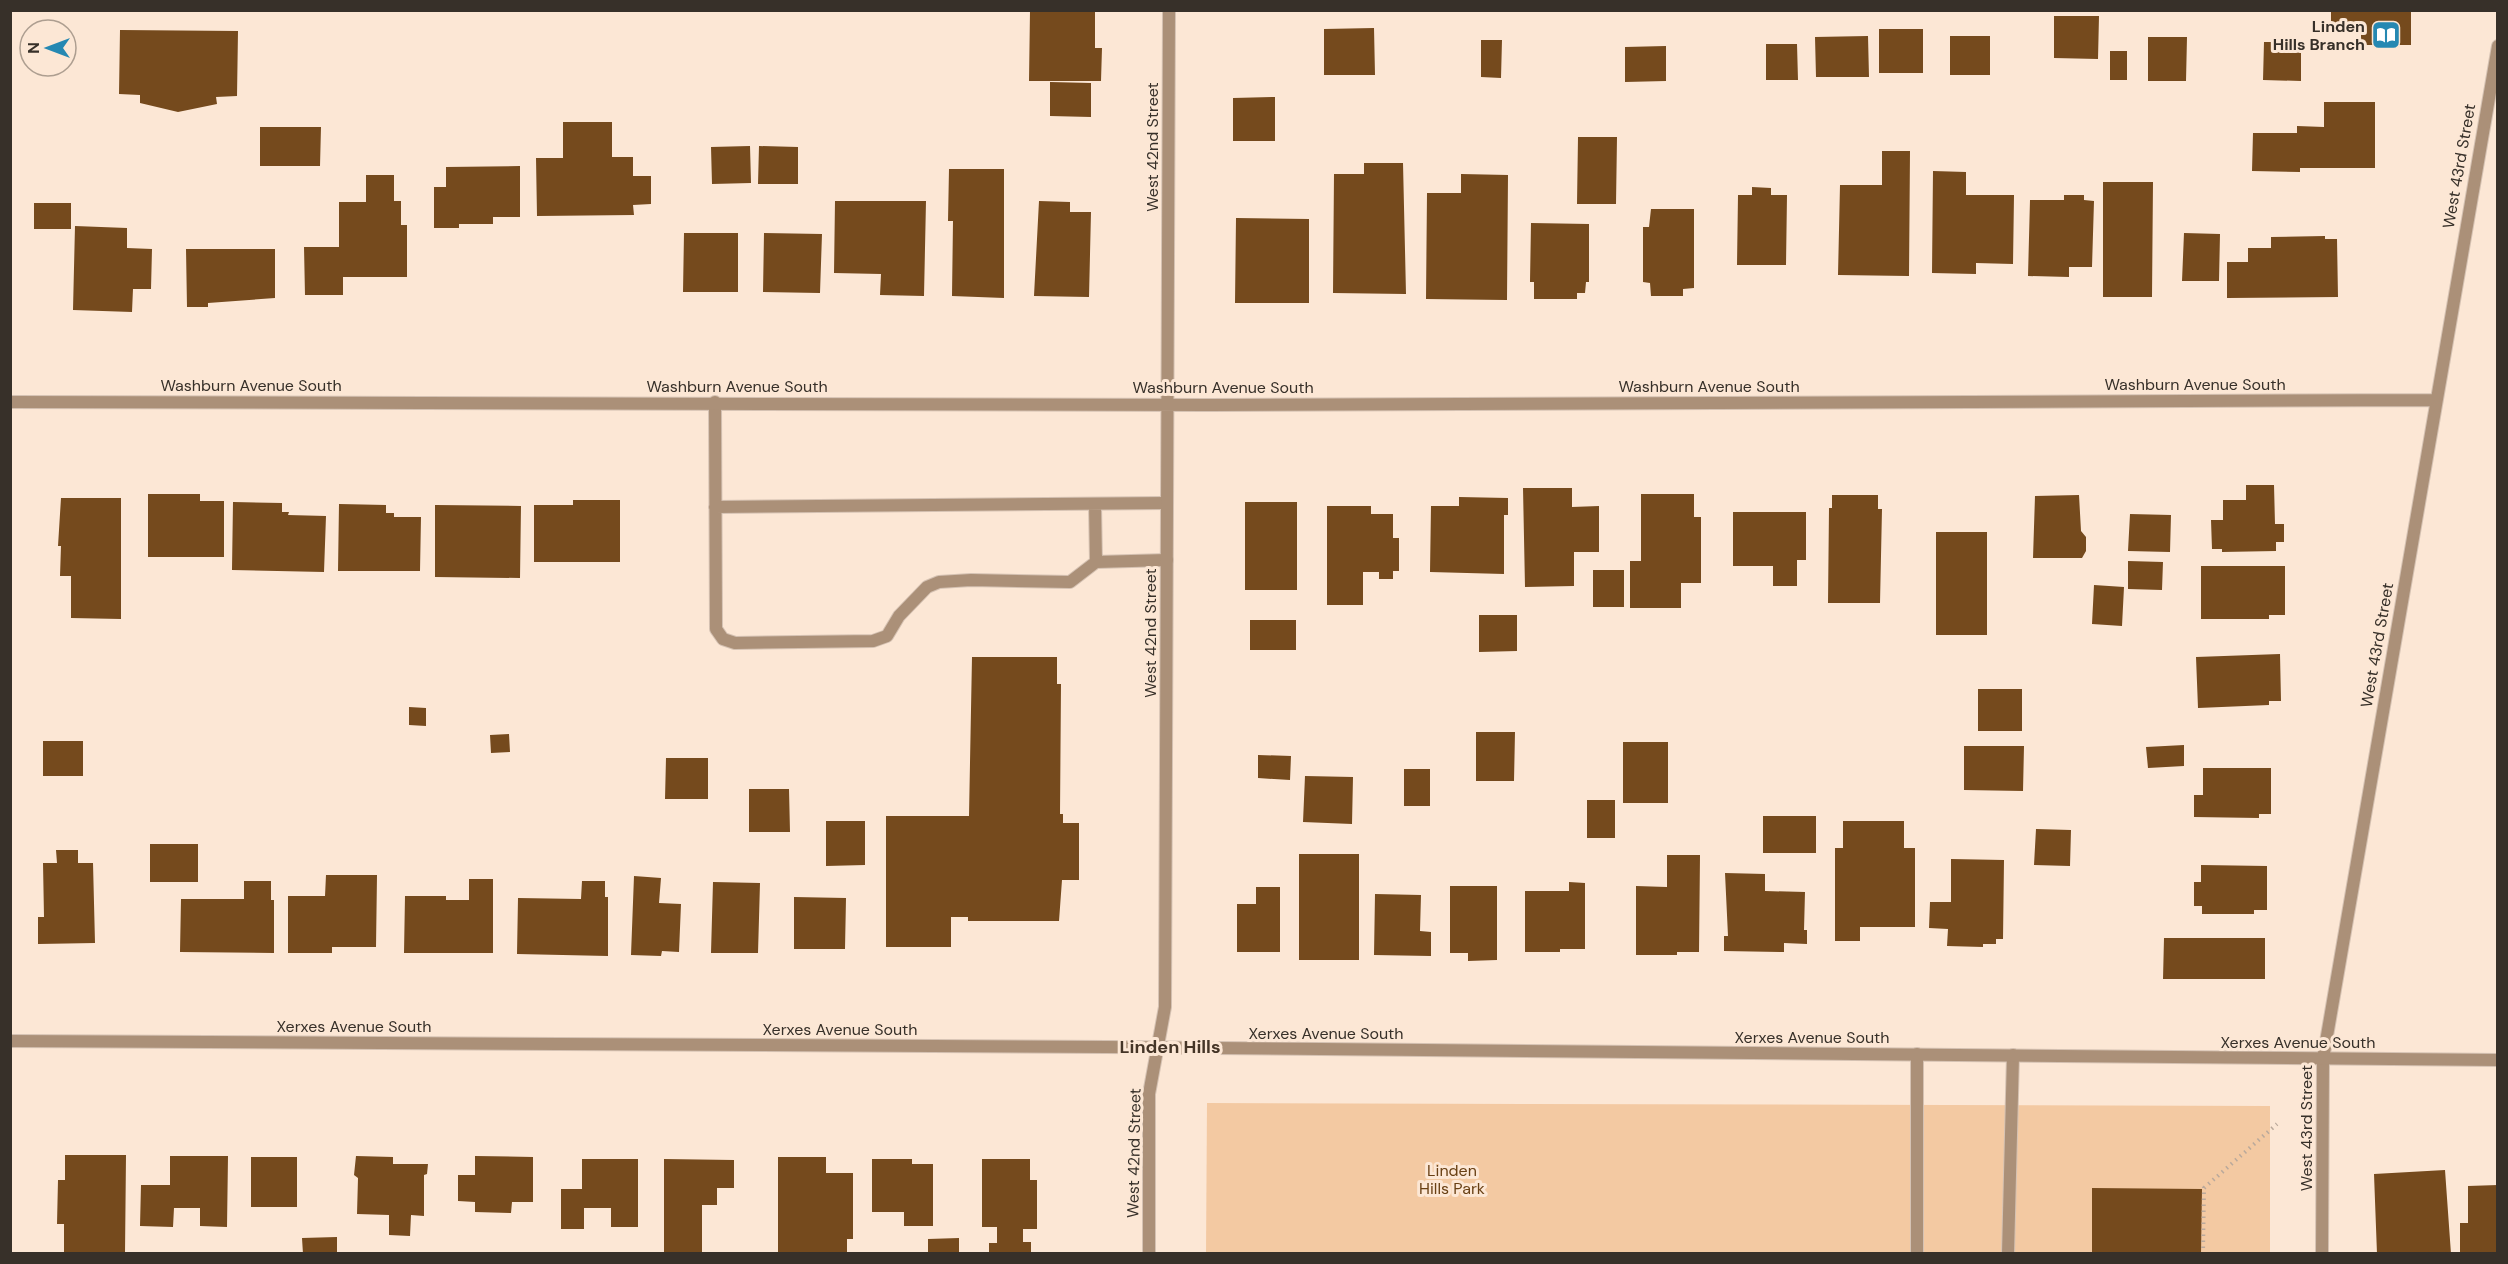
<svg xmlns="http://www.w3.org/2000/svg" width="2508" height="1264" viewBox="0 0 2508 1264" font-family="'DM Sans',sans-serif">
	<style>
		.green { fill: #f3c9a2 }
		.building { fill: #754a1d }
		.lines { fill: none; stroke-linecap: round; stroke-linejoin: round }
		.service-casing { stroke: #d5c2b3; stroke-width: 14 }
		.minor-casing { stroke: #d5c2b3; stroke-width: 14 }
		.tertiary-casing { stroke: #d5c2b3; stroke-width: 14 }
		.path { stroke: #baa99b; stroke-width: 4; stroke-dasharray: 1.5 4.5; stroke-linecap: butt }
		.service { stroke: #ab9078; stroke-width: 12 }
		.minor { stroke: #ab9078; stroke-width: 12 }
		.tertiary { stroke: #ab9078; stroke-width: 12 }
		.labels { text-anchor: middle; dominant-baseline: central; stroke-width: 6; stroke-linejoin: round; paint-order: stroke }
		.poi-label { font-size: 16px; font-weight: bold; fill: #373029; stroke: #fce7d5; text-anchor: end }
		.street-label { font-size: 16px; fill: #373029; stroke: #fce7d5 }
		.park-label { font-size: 16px; fill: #694014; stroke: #fce7d5 }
		.neighbourhood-label { font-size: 18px; font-weight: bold; fill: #453527; stroke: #fce7d5 }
	</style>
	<rect width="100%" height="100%" fill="#fce7d5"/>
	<path class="green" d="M1207 1103 2270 1106V1253L1206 1254Z"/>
	<path class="building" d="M2331 10H2411V45H2361V24H2331Z
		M1030 11H1095V48H1102L1101 81H1029Z
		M2054 16H2099L2098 59 2054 58Z
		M1374 28 1375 75H1324V29Z
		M1879 29H1923V73H1879Z
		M120 30 238 31 237 96 216 97 217 104 178 112 140 103V95L119 94Z
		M1868 36 1869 77H1816L1815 37Z
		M1950 36H1990V75H1950Z
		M2148 37H2187L2186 81H2148Z
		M1481 40H1502L1501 78 1481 77Z
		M2264 42H2301V81L2263 80Z
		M1766 44H1797L1798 80H1766Z
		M1666 46V81L1625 82V47Z
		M2110 51H2127V80H2110Z
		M1050 82 1091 83V117L1050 116Z
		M1275 97V141H1233V98Z
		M2324 102H2375V168H2300V172L2252 171 2253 133H2297V126L2324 127Z
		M563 122H612V157H633V176H651V204L633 205 634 215 537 216 536 158H563Z
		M260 127H321L320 166H260Z
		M1578 137H1617L1616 204H1577Z
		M750 146 751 183 712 184 711 147Z
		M759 146 798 147V184H758Z
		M1882 151H1910L1909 276 1838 275 1840 185H1882Z
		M1364 163H1403L1406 294 1333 293 1334 174H1364Z
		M520 166V217H493V224H459V228H434V187H446V167Z
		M949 169H1004V298L952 296 953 221H948Z
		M1933 171 1966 172V195H2014L2013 264 1976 263V274L1932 273Z
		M1461 174 1508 175 1507 300 1426 299 1427 193H1461Z
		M366 175H394V201H401V225H407V277H343V295H305L304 247H339V202H366Z
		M2103 182H2153L2152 297H2103Z
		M1752 187 1771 188V195H1787L1786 265H1737L1738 195H1752Z
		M2064 195H2084V200L2094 201 2092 267H2069V277L2028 276 2030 200H2064Z
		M835 201H926L924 296 880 295 881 274 834 273Z
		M1039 201 1070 202V212H1091L1089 297 1034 296Z
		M34 203H71V229H34Z
		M1651 209H1694V288L1683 289V296H1651L1650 283 1643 282V227H1649Z
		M1236 218 1309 219V303H1235Z
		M1531 223 1589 224V282H1586L1585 293H1577V299H1534V282H1530Z
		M75 226 127 228V248L152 249 151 289H133L132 312 73 310Z
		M684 233H738V292H683Z
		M764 233 822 234 820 293 763 292Z
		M2184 233 2220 234 2219 281H2182Z
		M2325 236V239H2337L2338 297 2227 298V262H2248V248H2271V237Z
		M186 249H275V298L208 303V307H187Z
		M2246 485H2274L2275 524H2284V542H2276V551L2222 552V549H2212L2211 520H2223V500H2246Z
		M1523 488H1572V507L1599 506V552H1574V586L1525 587Z
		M148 494H200V501H224V557H148Z
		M1641 494H1694V517H1701V583H1681V608H1630V561H1641Z
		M1832 495H1878V509H1882L1880 603H1828L1829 508H1832Z
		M2079 495 2081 531 2086 537V551L2082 558H2033L2035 496Z
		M1459 497 1508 498V515H1504V574L1430 572 1431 506H1459Z
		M61 498H121V619L71 618V576H60L61 546H58Z
		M573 500H620V562H534V505H573Z
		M233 502 282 503V512H289L288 515 326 516 324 572 232 570Z
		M1245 502H1297V590H1245Z
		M339 504 386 505V513H394V517H421L420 571H338Z
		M435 505 521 506 520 578 435 577Z
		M1327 506H1371V514H1393V538H1399V571H1393V579H1379V572H1363V605H1327Z
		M1733 512H1806V560H1797V586H1773V566H1733Z
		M2130 514 2171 515 2170 552 2128 551Z
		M1936 532H1987V635H1936Z
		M2128 561 2163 562 2162 590 2128 589Z
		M2201 566H2285V615H2269V619H2201Z
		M1593 570H1624V607H1593Z
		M2094 585 2124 587 2122 626 2092 624Z
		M1479 615H1517V651L1479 652Z
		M1250 620H1296V650H1250Z
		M2280 654 2281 701H2269V705L2198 708 2196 657Z
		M972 657H1057V684H1061L1060 814H1063V823H1079V880H1062L1059 921H968V917H951V947H886V816H969Z
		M1978 689H2022V731H1978Z
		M409 707 426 708V726L409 725Z
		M1476 732H1515L1514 781H1476Z
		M509 734 510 752 491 753 490 735Z
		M43 741H83V776H43Z
		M1623 742H1668V803H1623Z
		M2184 745V766L2148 768 2146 747Z
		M1964 746H2024L2023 791 1964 790Z
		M1258 755 1291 756 1290 780 1258 778Z
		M666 758H708V799H665Z
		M2203 768H2271V814H2259V818L2194 817V795H2203Z
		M1404 769H1430V806H1404Z
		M1305 776 1353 777 1352 824 1303 822Z
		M749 789H789L790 832H749Z
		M1587 800H1615V838H1587Z
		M1763 816H1816V853H1763Z
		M826 821H865V865L826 866Z
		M1843 821H1904V848H1915V927H1860V941H1835V848H1843Z
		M2036 829 2071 830 2070 866 2034 865Z
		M150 844H198V882H150Z
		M56 850H78V863H93L95 943 38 944V917H44L43 863H57Z
		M1299 854H1359V960H1299Z
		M1667 855H1700L1699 952H1677V955H1636V886L1667 887Z
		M1951 859 2004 860 2003 939H1996V944H1983V947L1947 946 1948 929 1929 928 1930 902H1951Z
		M2201 865 2267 866V910H2254V914H2202V906H2194V882H2201Z
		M1725 873 1765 874V891L1805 892 1804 930H1807V944L1784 943V952L1724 951V936H1728Z
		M326 875H377L376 947H332V953H288V896H325Z
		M634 876 661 878 659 903 681 904 679 952 662 951 661 956 631 955Z
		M469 879H493V953H404L405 896H446V900H469Z
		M244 881H271V900H274V953L180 952 181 899H244Z
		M582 881H605V897H608V956L517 954 518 898 581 899Z
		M713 882 760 883 758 953H711Z
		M1569 882 1585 883V949H1560V952H1525V891H1569Z
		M1450 886H1497V960L1468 961V953H1450Z
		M1256 887H1280V952H1237V904H1256Z
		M1375 894 1421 895 1420 931 1431 932V956L1374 955Z
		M794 897 846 898 845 949H794Z
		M2164 938H2265V979H2163Z
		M65 1155H126L125 1253 64 1254V1224H57L58 1180H65Z
		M170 1156H228L227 1227 200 1226V1208H174L173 1227 140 1226 141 1185H170Z
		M356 1156 393 1157V1164H428L427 1174 424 1175V1216L411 1215 410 1236 389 1235V1215L357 1214 358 1178 354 1175Z
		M475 1156 533 1157V1202H512L511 1213 475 1212V1202L458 1201V1175H475Z
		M251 1157H297V1207H251Z
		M778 1157H826V1173H853V1239H847V1254H778Z
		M582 1159H638V1227H611V1208H584V1229H561V1189H582Z
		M664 1159 734 1160V1188H717V1205H702V1254H664Z
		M872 1159H912V1164H933V1226H904V1212H872Z
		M982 1159H1030V1180H1037V1229H1023V1242H1031V1254H989V1243H997V1227H982Z
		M2445 1170 2451 1254H2377L2374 1174Z
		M2498 1185V1254H2460V1223H2468V1186Z
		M2092 1188 2202 1189 2201 1254H2092Z
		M337 1237V1254H303L302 1238Z
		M959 1238V1254H928V1239Z"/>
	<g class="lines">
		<g class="service-casing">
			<path id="service" d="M715 402 716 629 723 639 735 643 873 641 887 636 899 616 927 587 939 582 971 580 1070 582 1096 562 1167 560
				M1095 504 1096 562
				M715 507 1167 503
				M1917 1254V1054
				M2008 1254 2013 1055"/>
		</g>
		<g class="minor-casing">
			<path id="minor" d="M10 402 1209 405 2435 400
				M1149 1254V1094L1165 1007 1169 10
				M2322 1254 2323 1059 2498 46"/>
		</g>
		<g class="tertiary-casing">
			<path id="tertiary" d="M10 1041 1107 1047 2498 1060"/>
		</g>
		<path class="path" d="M2203 1254 2204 1188 2277 1124"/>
		<use href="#service" class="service"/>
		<use href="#minor" class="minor"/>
		<use href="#tertiary" class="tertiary"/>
	</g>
	<defs>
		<g id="library-square" transform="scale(1.5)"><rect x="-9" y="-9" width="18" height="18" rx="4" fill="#2588b2" stroke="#fce7d5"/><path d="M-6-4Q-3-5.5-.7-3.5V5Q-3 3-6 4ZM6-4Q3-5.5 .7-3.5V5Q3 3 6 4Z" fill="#fff"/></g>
	</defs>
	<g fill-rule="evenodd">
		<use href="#library-square" x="2386" y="35"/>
	</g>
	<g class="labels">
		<g class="poi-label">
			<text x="2365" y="26">Linden<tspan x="2365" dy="18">Hills Branch</tspan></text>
		</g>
		<g class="street-label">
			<text transform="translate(1152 147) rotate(-90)">West 42nd Street</text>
			<text transform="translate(2459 166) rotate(-80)">West 43rd Street</text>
			<text x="2195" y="384">Washburn Avenue South</text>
			<text x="251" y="385">Washburn Avenue South</text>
			<text x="737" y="386">Washburn Avenue South</text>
			<text x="1709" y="386">Washburn Avenue South</text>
			<text x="1223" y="387">Washburn Avenue South</text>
			<text transform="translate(1150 633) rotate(-90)">West 42nd Street</text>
			<text transform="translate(2377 645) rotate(-80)">West 43rd Street</text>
			<text x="354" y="1026">Xerxes Avenue South</text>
			<text x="840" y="1029">Xerxes Avenue South</text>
			<text x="1326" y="1033">Xerxes Avenue South</text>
			<text x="1812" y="1037">Xerxes Avenue South</text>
			<text x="2298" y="1042">Xerxes Avenue South</text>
			<text transform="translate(2306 1128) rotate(-90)">West 43rd Street</text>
			<text transform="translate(1134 1153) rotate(-89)">West 42nd Street</text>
		</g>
		<g class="park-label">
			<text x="1452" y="1170">Linden<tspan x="1452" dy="18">Hills Park</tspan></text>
		</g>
		<g class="neighbourhood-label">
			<text x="1170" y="1047">Linden Hills</text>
		</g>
	</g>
	<rect width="2508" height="1264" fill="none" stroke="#373029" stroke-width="24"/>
	<g transform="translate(48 48) rotate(270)"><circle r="28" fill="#fce7d5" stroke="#ad9e90" stroke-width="1.5"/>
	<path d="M0-4.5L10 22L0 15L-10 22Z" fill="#2588b2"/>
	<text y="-9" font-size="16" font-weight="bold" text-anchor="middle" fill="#373029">N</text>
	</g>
</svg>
